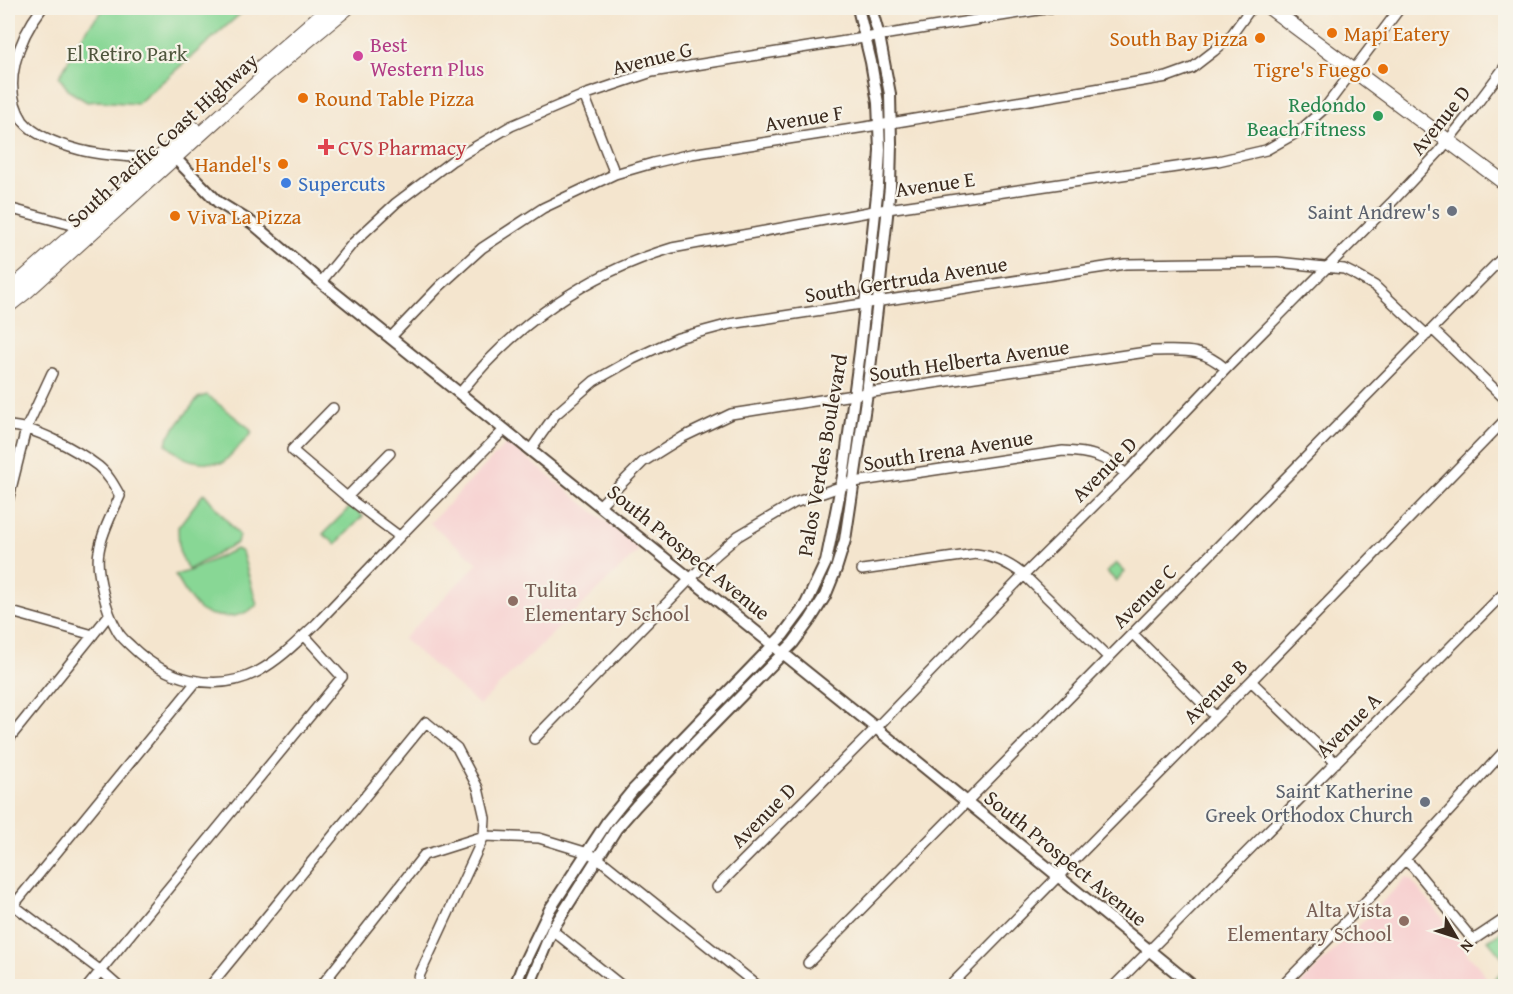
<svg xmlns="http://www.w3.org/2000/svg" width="1513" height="994" viewBox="0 0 1513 994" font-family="'Gentium Book Plus',serif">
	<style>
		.built { fill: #f7d0d0 }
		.green { fill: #88d795; stroke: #62805a; stroke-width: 1.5 }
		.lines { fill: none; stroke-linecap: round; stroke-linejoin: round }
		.minor-casing { stroke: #574638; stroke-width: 12 }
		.major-casing { stroke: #574638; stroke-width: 14 }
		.highway-casing { stroke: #574638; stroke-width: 16 }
		.minor { stroke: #fff; stroke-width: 9 }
		.major { stroke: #fff; stroke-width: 10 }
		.highway { stroke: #fff; stroke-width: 14 }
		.food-dot { fill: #e8710a; stroke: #f7f3e8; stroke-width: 2 }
		.hotel-dot { fill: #d1479c; stroke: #f7f3e8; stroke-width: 2 }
		.leisure-dot { fill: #2e9e5b; stroke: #f7f3e8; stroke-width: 2 }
		.health-dot { fill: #e0444e; stroke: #f7f3e8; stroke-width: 2 }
		.shop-dot { fill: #3f7fe0; stroke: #f7f3e8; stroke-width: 2 }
		.worship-dot { fill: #6b7280; stroke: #f7f3e8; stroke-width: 2 }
		.education-dot { fill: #8d6e63; stroke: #f7f3e8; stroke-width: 2 }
		.labels { text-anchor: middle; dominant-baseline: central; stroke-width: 4.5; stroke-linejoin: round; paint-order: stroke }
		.food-label { font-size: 21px; fill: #c56008; stroke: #f7f3e8; text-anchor: start }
		.hotel-label { font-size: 21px; fill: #b23c85; stroke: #f7f3e8; text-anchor: start }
		.park-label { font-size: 21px; fill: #4e553c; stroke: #f7f3e8 }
		.street-label { font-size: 21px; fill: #3b2a1e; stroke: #f7f3e8 }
		.leisure-label { font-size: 21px; fill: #27864d; stroke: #f7f3e8; text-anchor: end }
		.health-label { font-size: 21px; fill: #be3a42; stroke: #f7f3e8; text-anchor: start }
		.shop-label { font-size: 21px; fill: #366cbe; stroke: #f7f3e8; text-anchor: start }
		.worship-label { font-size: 21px; fill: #5b616d; stroke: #f7f3e8; text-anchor: end }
		.education-label { font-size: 21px; fill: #785e54; stroke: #f7f3e8; text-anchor: start }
	</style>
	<rect width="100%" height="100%" fill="#f7f3e8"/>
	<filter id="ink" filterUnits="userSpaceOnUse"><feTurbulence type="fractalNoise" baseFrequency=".0167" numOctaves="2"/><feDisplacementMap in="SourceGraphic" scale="12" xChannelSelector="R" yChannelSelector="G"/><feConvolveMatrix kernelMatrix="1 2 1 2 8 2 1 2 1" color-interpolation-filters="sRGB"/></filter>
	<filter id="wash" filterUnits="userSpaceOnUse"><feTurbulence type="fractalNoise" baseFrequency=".008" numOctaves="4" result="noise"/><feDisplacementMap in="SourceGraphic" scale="24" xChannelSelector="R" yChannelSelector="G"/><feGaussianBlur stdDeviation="1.35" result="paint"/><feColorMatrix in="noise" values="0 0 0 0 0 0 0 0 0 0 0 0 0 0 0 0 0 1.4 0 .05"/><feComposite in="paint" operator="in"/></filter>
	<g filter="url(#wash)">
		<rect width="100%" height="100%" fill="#f4e5ce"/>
		<path class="built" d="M508 443 640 549 479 705 403 639 478 563 430 523 506 444Z
			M1406 878 1410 879 1467 947V954L1477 964 1490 983 1487 986H1299Z"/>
		<path class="green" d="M106 8H247L137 104 99 101 87 102 69 91 59 77C73 53 85 26 106 8Z
			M207 395 249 428 252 433 223 463C195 462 187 464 166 444L168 437 198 398Z
			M204 493 239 535 237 543 188 570 179 551 178 527Z
			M351 506 363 516 336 544 323 534Z
			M236 549 242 552 257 605C244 616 229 619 213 615 208 614 204 613 200 610 189 601 182 586 175 575L189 571Z
			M1116 563 1125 572 1116 581 1107 572Z
			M1505 929V960L1488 940Z
			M1505 969V986H1487Z"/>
	</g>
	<g filter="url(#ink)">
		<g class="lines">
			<g class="minor-casing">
				<path id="minor" d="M42 8C19 38 0 86 23 121 36 137 61 145 80 150 106 157 132 156 158 159
					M584 95 615 174
					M8 208 80 227 83 229
					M321 282 353 243 396 203 453 160 511 126 584 95 652 72 1051 8
					M1432 329 1506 400
					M391 337 440 286 482 248 543 208 615 174 653 163 691 154 891 123 1167 77 1192 68 1214 51 1230 37 1251 8
					M460 393C515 324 588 273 672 248L874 211 1218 161 1266 150 1298 132 1324 109 1400 8
					M333 408 292 450 347 497 399 536
					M8 426C34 426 77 450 98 466 108 474 114 485 120 496 112 514 102 532 99 551 95 571 107 613 117 630 120 637 127 642 132 647 165 679 214 694 257 672 281 659 298 641 317 623 339 600 361 577 383 554 423 512 464 471 504 430
					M531 449 555 415 594 381 633 359 678 338 730 324 1125 264 1277 262 1344 269 1354 274 1375 286 1427 335
					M347 497 390 453
					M8 501 26 429 52 373
					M600 505 643 462 683 437 731 414 853 395 1153 351C1184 351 1201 347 1226 369
					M862 570 976 554C994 556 1009 563 1024 575L1109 658
					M8 611 93 635
					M1133 634 1215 716
					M1251 681 1336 763
					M534 739 701 568 738 536 794 503 854 482 1063 451C1090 452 1105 456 1126 474
					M8 740 109 615
					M1405 860 1413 867 1473 940 1506 918
					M717 887 876 728 1024 575 1126 474 1226 369 1391 203 1439 152 1470 113 1506 65
					M8 901 101 971 118 986
					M8 912 196 682
					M552 930 622 986
					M808 963 1506 254
					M88 986 342 677 304 635
					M210 986 426 722 457 748 478 788 485 818 484 836 420 974 417 986
					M321 986 424 855 484 836 539 838 588 853 598 858 758 986
					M950 986 1251 681 1506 419
					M1114 986 1506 591
					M1282 986 1376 891 1506 749"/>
			</g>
			<g class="major-casing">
				<path id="major" d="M167 158H175L218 202 252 223 321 282 876 728 1193 986
					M515 986 523 965 550 909 607 822 633 790 783 635 806 604 826 562 844 471 860 352 878 185 880 150 878 103 871 62 858 8
					M529 986 552 930 616 829 636 806 695 743 793 643 810 620 825 596 836 569 845 540 867 393 878 301 890 187 891 143 890 94 879 36 871 8"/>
			</g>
			<g class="highway-casing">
				<path id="highway" d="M1270 8 1506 184
					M261 67 329 8
					M8 292 193 128
					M8 306 27 291 267 74 347 8"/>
			</g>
			<use href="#minor" class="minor"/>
			<use href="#major" class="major"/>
			<use href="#highway" class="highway"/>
		</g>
	</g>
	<g class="food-dot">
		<circle cx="1332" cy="33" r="6"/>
		<circle cx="1260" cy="38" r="6"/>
		<circle cx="1383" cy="69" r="6"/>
		<circle cx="303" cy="98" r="6"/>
		<circle cx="283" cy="164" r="6"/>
		<circle cx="175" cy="216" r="6"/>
	</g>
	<circle class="hotel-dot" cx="358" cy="56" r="6"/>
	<circle class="leisure-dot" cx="1378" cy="116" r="6"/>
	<path class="health-dot" d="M323 138h6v6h6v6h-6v6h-6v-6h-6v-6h6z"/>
	<circle class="shop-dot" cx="286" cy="183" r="6"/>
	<g class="worship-dot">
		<circle cx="1452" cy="211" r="6"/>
		<circle cx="1425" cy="802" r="6"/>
	</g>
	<g class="education-dot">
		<circle cx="513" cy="601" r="6"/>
		<circle cx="1404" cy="921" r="6"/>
	</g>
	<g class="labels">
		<g class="food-label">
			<text x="1344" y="33">Mapi Eatery</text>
			<text x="1248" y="38" text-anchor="end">South Bay Pizza</text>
			<text x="1371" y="69" text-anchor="end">Tigre's Fuego</text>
			<text x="315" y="98">Round Table Pizza</text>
			<text x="271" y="164" text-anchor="end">Handel's</text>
			<text x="187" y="216">Viva La Pizza</text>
		</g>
		<g class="hotel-label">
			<text x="370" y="44">Best<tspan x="370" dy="24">Western Plus</tspan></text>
		</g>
		<g class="park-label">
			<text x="127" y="53">El Retiro Park</text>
		</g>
		<g class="street-label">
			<text transform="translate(652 58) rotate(-14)">Avenue G</text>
			<text transform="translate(804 118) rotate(-9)">Avenue F</text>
			<text transform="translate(1440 120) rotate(-51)">Avenue D</text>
			<text transform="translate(162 140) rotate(-42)">South Pacific Coast Highway</text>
			<text transform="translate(935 184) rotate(-8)">Avenue E</text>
			<text transform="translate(906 279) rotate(-9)">South Gertruda Avenue</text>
			<text transform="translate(969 360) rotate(-8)">South Helberta Avenue</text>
			<text transform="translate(948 450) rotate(-9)">South Irena Avenue</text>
			<text transform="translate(822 455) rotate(-80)">Palos Verdes Boulevard</text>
			<text transform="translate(1104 469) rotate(-45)">Avenue D</text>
			<text transform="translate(689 552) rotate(39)">South Prospect Avenue</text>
			<text transform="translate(1144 596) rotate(-45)">Avenue C</text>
			<text transform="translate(1215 691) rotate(-45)">Avenue B</text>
			<text transform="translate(1348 725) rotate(-45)">Avenue A</text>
			<text transform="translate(763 815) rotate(-45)">Avenue D</text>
			<text transform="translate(1066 858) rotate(39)">South Prospect Avenue</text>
		</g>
		<g class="leisure-label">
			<text x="1366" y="104">Redondo<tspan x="1366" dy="24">Beach Fitness</tspan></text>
		</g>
		<g class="health-label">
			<text x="338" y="147">CVS Pharmacy</text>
		</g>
		<g class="shop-label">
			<text x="298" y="183">Supercuts</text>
		</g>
		<g class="worship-label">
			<text x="1440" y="211">Saint Andrew's</text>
			<text x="1413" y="790">Saint Katherine<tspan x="1413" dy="24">Greek Orthodox Church</tspan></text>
		</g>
		<g class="education-label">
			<text x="525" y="589">Tulita<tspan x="525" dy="24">Elementary School</tspan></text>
			<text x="1392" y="909" text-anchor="end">Alta Vista<tspan x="1392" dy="24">Elementary School</tspan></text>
		</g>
	</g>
	<rect width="1513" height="994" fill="none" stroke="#f7f3e8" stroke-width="30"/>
	<g transform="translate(1456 937) rotate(129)" stroke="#f7f3e8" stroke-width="4.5" paint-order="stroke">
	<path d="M0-4.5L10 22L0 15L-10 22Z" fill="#3b2a1e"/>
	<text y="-9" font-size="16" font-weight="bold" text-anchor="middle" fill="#3b2a1e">N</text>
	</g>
</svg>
